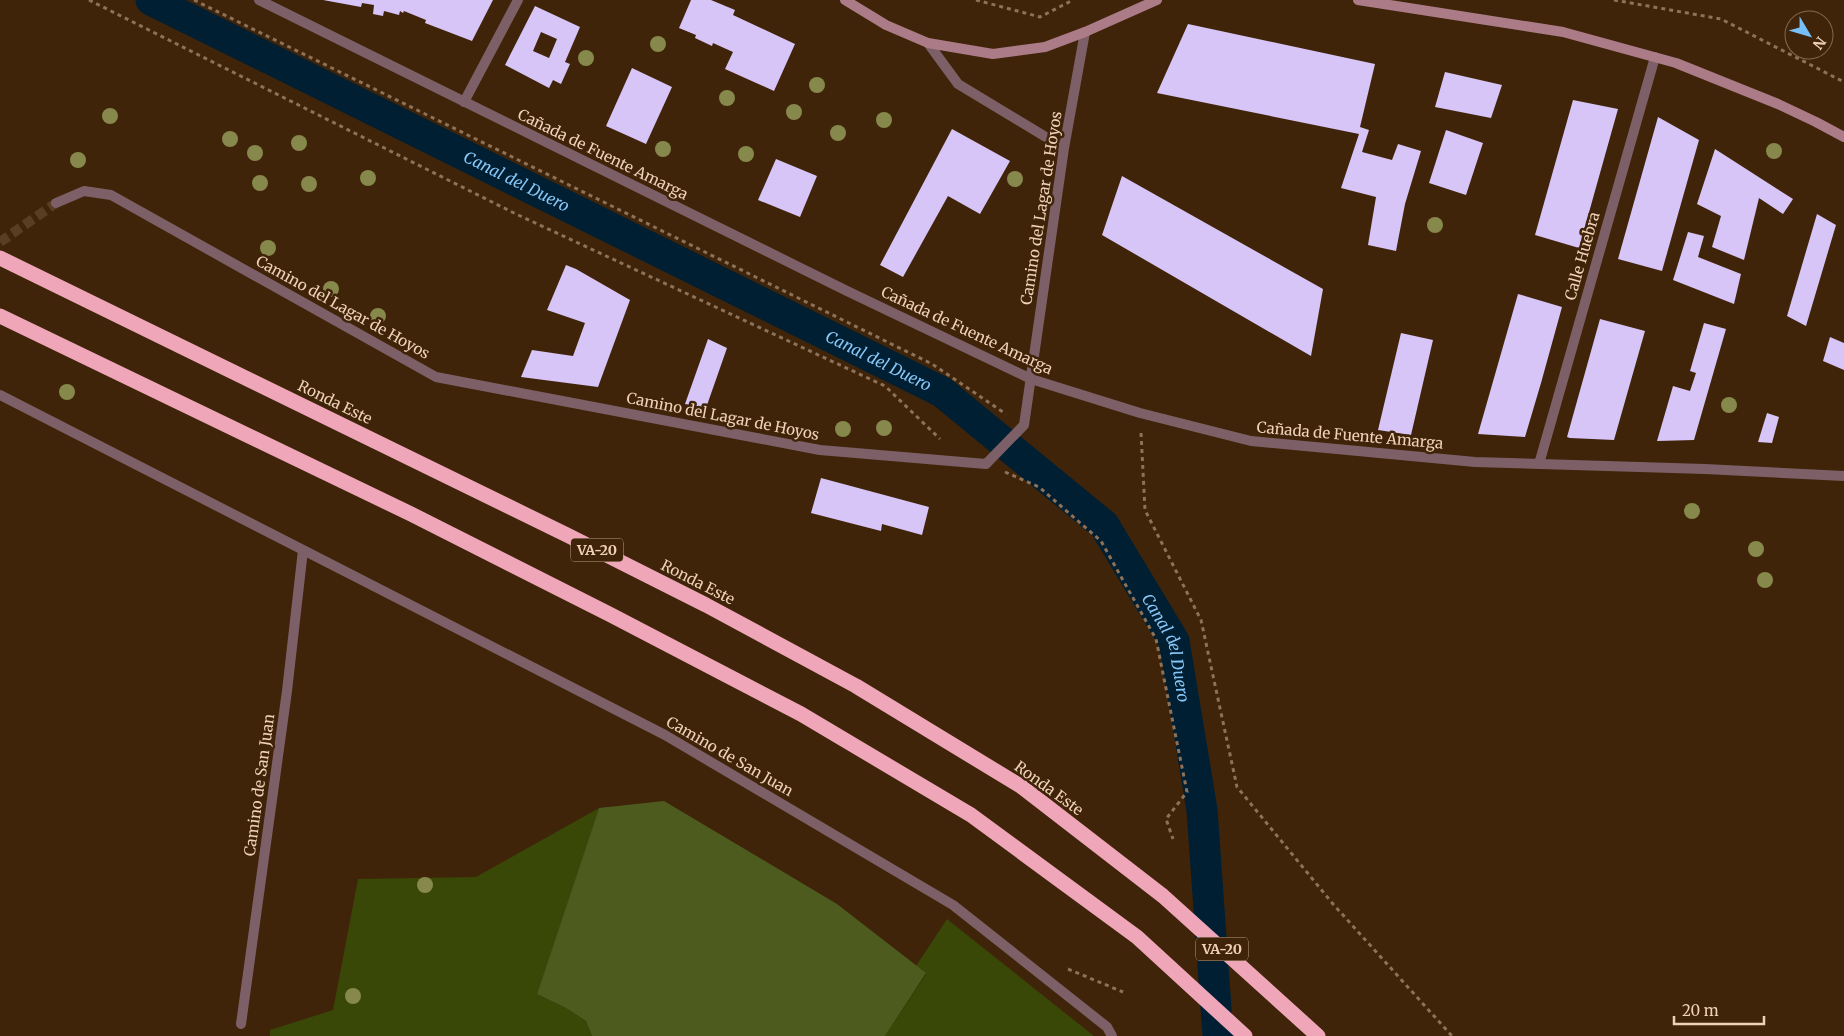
<svg xmlns="http://www.w3.org/2000/svg" width="1844" height="1036" viewBox="0 0 1844 1036" font-family="Merriweather,serif">
	<style>
		.green { fill: #394707 }
		.forest { fill: #4d5c1e }
		.lines { fill: none; stroke-linecap: round; stroke-linejoin: round }
		.canal { stroke: #011f33; stroke-width: 31 }
		.building { fill: #d8c5f7; fill-rule: evenodd }
		.street-tunnel { stroke: #593e23; stroke-width: 10; stroke-dasharray: 10 5; stroke-linecap: butt }
		.path { stroke: #8e7258; stroke-width: 3; stroke-dasharray: 4 4; stroke-linecap: butt }
		.street { stroke: #7d6067; stroke-width: 10 }
		.secondary { stroke: #ab7c88; stroke-width: 10 }
		.highway { stroke: #efa6b9; stroke-width: 15 }
		.tree { fill: #86894b }
		.labels { text-anchor: middle; dominant-baseline: central; stroke-width: 5; stroke-linejoin: round; paint-order: stroke }
		.shield { fill: #3f2409; stroke: #ba9d84; stroke-width: 1 }
		.shield-label { font-size: 14px; font-weight: bold; fill: #efd1b8 }
		.street-label { font-size: 15px; fill: #efd1b8; stroke: #3f2409 }
		.water-label { font-size: 16px; font-style: italic; fill: #87c7f7; stroke: #3f2409 }
	</style>
	<rect width="100%" height="100%" fill="#3f2409"/>
	<path class="green" d="M599 808 537 994 566 1008 586 1021 592 1036H270V1030L333 1010 358 879 476 877Z
		M947 919 1094 1036H885L926 974 916 966Z"/>
	<path class="forest" d="M664 801 837 904 926 973 885 1036H592L586 1021 566 1008 537 994 599 808Z"/>
	<g class="lines">
		<path class="canal" id="s1" d="M151 0 942 392 1104 525 1174 641 1202 810 1218 1036"/>
	</g>
	<path class="building" d="M323 0H493L472 41 425 23 426 20 404 11 403 13 400 11 399 15 384 11 383 16 373 14 374 5 362 3 361 7Z
		M691 0H711L735 10 733 15 795 44 774 91 725 69 733 52 713 43 712 46 695 38 696 35 679 28Z
		M535 6 580 27 565 62 570 64 561 84 553 80 549 88 505 65ZM541 32 557 39 549 58 533 51Z
		M1188 24 1375 64 1360 127 1369 130 1362 152 1392 160 1398 144 1421 151 1405 204 1396 251 1368 245 1376 197 1341 188 1359 134 1157 93Z
		M632 68 672 87 646 144 606 126Z
		M1445 72 1502 85 1491 118 1435 107Z
		M1573 100 1618 109 1579 248 1535 235Z
		M1658 117 1699 140 1662 271 1618 259Z
		M952 129 1010 161 980 214 948 196 903 277 880 265Z
		M1446 130 1483 143 1466 195 1429 183Z
		M1715 149 1793 199 1783 214 1759 198 1744 260 1712 247 1721 216 1697 204Z
		M776 159 817 176 800 217 758 200Z
		M1122 176 1323 289 1311 356 1102 235Z
		M1817 214 1836 225 1806 326 1787 316Z
		M1688 232 1704 236 1698 257 1741 274 1734 304 1673 280Z
		M566 265 576 269 630 300 598 387 521 377 532 350 573 356 585 323 547 310Z
		M1518 294 1562 307 1541 383 1525 437 1478 434Z
		M1600 319 1645 331 1614 440 1570 438 1567 437Z
		M1704 323 1726 329 1694 440 1657 441 1673 386 1690 391 1696 373 1690 371Z
		M1401 333 1433 340 1411 435 1378 430Z
		M1830 337 1844 343V370L1823 361Z
		M708 339 727 348 706 408 685 404Z
		M1767 413 1779 417 1772 443 1758 442Z
		M821 478 929 507 922 535 882 524 881 531 811 513Z"/>
	<g class="lines">
		<path class="street-tunnel" d="M0 242 56 203"/>
		<path class="path" d="M89 0 516 214 885 386 940 439
			M194 0 932 364 1006 414
			M976 0 1040 17 1073 0
			M1614 0 1721 19 1844 82
			M1141 433 1145 510 1201 620 1237 787 1333 904 1452 1036
			M1005 472 1039 487 1101 541 1156 639 1187 792 1166 819 1173 839
			M1068 969 1123 992"/>
		<path class="street" d="M259 0 847 291 1031 379 1140 413 1251 441 1475 462 1705 469 1844 476
			M928 43 958 84 1064 148
			M464 102 518 0
			M56 203 84 191 111 195 436 377 820 450 986 464 1024 425 1064 148 1085 32
			M0 395 665 735 953 905 1107 1027 1112 1036
			M1539 464 1655 57
			M241 1024 287 691 303 550"/>
		<path class="secondary" d="M845 0 886 25 928 43 993 54 1045 47 1085 32 1157 0
			M1358 0 1563 32 1676 63 1778 104 1816 122 1844 137"/>
		<path class="highway" d="M0 258 567 535 706 605 856 686 1022 787 1163 896 1318 1036
			M0 316 411 514 611 615 801 714 971 815 1137 937 1245 1036"/>
	</g>
	<g class="tree">
		<circle cx="658" cy="44" r="8"/>
		<circle cx="586" cy="58" r="8"/>
		<circle cx="817" cy="85" r="8"/>
		<circle cx="727" cy="98" r="8"/>
		<circle cx="794" cy="112" r="8"/>
		<circle cx="110" cy="116" r="8"/>
		<circle cx="884" cy="120" r="8"/>
		<circle cx="838" cy="133" r="8"/>
		<circle cx="230" cy="139" r="8"/>
		<circle cx="299" cy="143" r="8"/>
		<circle cx="663" cy="149" r="8"/>
		<circle cx="1774" cy="151" r="8"/>
		<circle cx="255" cy="153" r="8"/>
		<circle cx="746" cy="154" r="8"/>
		<circle cx="78" cy="160" r="8"/>
		<circle cx="368" cy="178" r="8"/>
		<circle cx="1015" cy="179" r="8"/>
		<circle cx="260" cy="183" r="8"/>
		<circle cx="309" cy="184" r="8"/>
		<circle cx="1435" cy="225" r="8"/>
		<circle cx="268" cy="248" r="8"/>
		<circle cx="331" cy="289" r="8"/>
		<circle cx="378" cy="316" r="8"/>
		<circle cx="67" cy="392" r="8"/>
		<circle cx="1729" cy="405" r="8"/>
		<circle cx="884" cy="428" r="8"/>
		<circle cx="843" cy="429" r="8"/>
		<circle cx="1692" cy="511" r="8"/>
		<circle cx="1756" cy="549" r="8"/>
		<circle cx="1765" cy="580" r="8"/>
		<circle cx="425" cy="885" r="8"/>
		<circle cx="353" cy="996" r="8"/>
	</g>
	<g class="labels">
		<g class="shield">
			<rect x="571" y="538.5" width="52" height="23" rx="4"/>
			<rect x="1196" y="937.5" width="52" height="23" rx="4"/>
		</g>
		<g class="shield-label">
			<text x="597" y="550">VA-20</text>
			<text x="1222" y="949">VA-20</text>
		</g>
		<g class="street-label">
			<text transform="translate(603 154) rotate(26)">Cañada de Fuente Amarga</text>
			<text transform="translate(1041 208) rotate(-81)">Camino del Lagar de Hoyos</text>
			<text transform="translate(1582 256) rotate(-74)">Calle Huebra</text>
			<text transform="translate(343 307) rotate(29)">Camino del Lagar de Hoyos</text>
			<text transform="translate(967 330) rotate(25)">Cañada de Fuente Amarga</text>
			<text transform="translate(335 402) rotate(26)">Ronda Este</text>
			<text transform="translate(723 416) rotate(11)">Camino del Lagar de Hoyos</text>
			<text transform="translate(1350 435) rotate(5)">Cañada de Fuente Amarga</text>
			<text transform="translate(698 582) rotate(27)">Ronda Este</text>
			<text transform="translate(730 756) rotate(30)">Camino de San Juan</text>
			<text transform="translate(259 785) rotate(-82)">Camino de San Juan</text>
			<text transform="translate(1049 788) rotate(36)">Ronda Este</text>
		</g>
		<g class="water-label">
			<text stroke="none"><textPath href="#s1" startOffset="408">Canal del Duero</textPath></text>
			<text stroke="none"><textPath href="#s1" startOffset="812">Canal del Duero</textPath></text>
			<text stroke="none"><textPath href="#s1" startOffset="1232">Canal del Duero</textPath></text>
		</g>
	</g>
	<g transform="translate(1809 35) rotate(128)"><circle r="24" fill="#3f2409" stroke="#85694f"/>
	<path d="M0-4L9 19L0 12L-9 19Z" fill="#76c0f7"/>
	<text y="-8" font-size="14" font-weight="bold" text-anchor="middle" fill="#efd1b8">N</text>
	</g>
	<path d="M1674 1016v8h90v-8" fill="none" stroke="#efd1b8" stroke-width="2.5"/>
	<text x="1682" y="1016" font-size="15" fill="#efd1b8" stroke="#3f2409" stroke-width="4" paint-order="stroke">20 m</text>
</svg>
